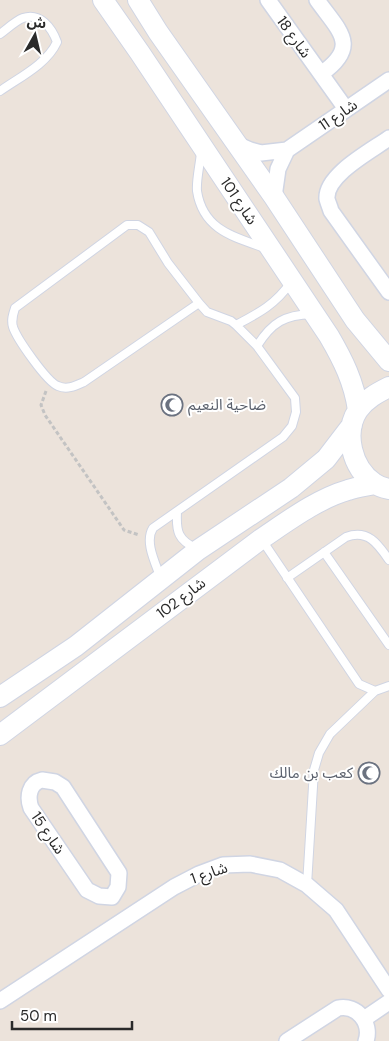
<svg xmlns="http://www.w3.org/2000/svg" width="389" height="1041" viewBox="0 0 389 1041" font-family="'DM Sans','Noto Sans Arabic',sans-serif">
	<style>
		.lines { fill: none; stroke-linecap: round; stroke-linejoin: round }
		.service-casing { stroke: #d0d5e3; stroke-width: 10 }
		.minor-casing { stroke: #d0d5e3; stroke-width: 18 }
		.tertiary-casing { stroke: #d0d5e3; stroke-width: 22 }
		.path { stroke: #c3c3c3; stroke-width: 3; stroke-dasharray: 4 2.5; stroke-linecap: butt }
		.service { stroke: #fff; stroke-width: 8 }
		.minor { stroke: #fff; stroke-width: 15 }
		.tertiary { stroke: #fff; stroke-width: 20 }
		.labels { text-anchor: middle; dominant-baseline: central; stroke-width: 4; stroke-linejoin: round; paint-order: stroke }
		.street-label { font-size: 15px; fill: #2a2a2a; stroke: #fff }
		.worship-label { font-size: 15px; fill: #5b616d; stroke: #fff; text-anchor: start }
	</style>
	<rect width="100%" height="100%" fill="#ece3db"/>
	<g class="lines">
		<g class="service-casing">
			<path id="service" d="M0 34C7 29 15 21 23 18 40 12 52 28 57 42 47 64 20 77 0 91
				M201 152C200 165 196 180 197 191 203 230 234 237 265 248
				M236 325C259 313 276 304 291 282
				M257 346C272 322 285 315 312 314
				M177 512C176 532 178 540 197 549
				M262 540 359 684 375 691 389 686
				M324 552 389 645
				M287 578 346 537C368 529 378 544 389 560
				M161 579C156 564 144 542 153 528L283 437 292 426 296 412 295 398 257 346 236 325 231 321 207 312 199 303 168 263 149 232 138 225H127L15 308C13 314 11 320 13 327 17 339 47 382 58 386 67 390 75 386 84 382L199 303
				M307 885 314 770 319 753 330 734 375 691"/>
		</g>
		<g class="minor-casing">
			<path id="minor" d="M268 0 346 109
				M317 0C339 31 361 46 321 74
				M389 138C371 151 325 175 327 199 328 203 330 207 331 211L389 292
				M236 144 250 150 261 153 287 150 389 80
				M274 197 278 169 287 150
				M42 780 55 782 63 787 119 873 118 887 112 897 99 896 87 890 31 808C27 797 29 783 42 780Z
				M0 1001 174 887 199 874 223 865 250 864 280 870 307 885 336 910 389 990
				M364 1019 389 1002
				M287 1041 338 1008C357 1004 372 1023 366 1041"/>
		</g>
		<g class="tertiary-casing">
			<path id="tertiary" d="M103 0 140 53 329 336C343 360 354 382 358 410
				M138 0 158 32 274 197 355 320 389 361
				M389 387C377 393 366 399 358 410 343 433 352 468 374 483 378 486 384 488 389 489
				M0 697 76 646 198 550 291 488 326 459 352 425
				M0 735 261 539C288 521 317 499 348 490 357 487 366 486 375 484"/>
		</g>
		<path class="path" d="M46 391 41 405 45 415 124 530 139 535"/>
		<use href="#service" class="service"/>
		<use href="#minor" class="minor"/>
		<use href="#tertiary" class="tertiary"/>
	</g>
	<defs>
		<g id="mosque-ring" transform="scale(1.125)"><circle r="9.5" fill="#fff" stroke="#6b7280" stroke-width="1.5"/><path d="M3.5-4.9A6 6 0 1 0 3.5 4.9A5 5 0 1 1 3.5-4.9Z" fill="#6b7280"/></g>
	</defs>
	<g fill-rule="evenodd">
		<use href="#mosque-ring" x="172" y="405"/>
		<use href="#mosque-ring" x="369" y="773"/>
	</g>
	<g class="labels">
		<g class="street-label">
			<text transform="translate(294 37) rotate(54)">شارع 18</text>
			<text transform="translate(338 115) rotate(-34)">شارع 11</text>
			<text transform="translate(239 201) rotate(56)">شارع 101</text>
			<text transform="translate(181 598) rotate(-37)">شارع 102</text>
			<text transform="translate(48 833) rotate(56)">شارع 15</text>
			<text transform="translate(209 873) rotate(-19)">شارع 1</text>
		</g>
		<g class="worship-label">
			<text x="188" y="405">ضاحية النعيم</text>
			<text x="353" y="773" text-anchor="end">كعب بن مالك</text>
		</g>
	</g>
	<g transform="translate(35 35) rotate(8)" stroke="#ffffff" stroke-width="4" paint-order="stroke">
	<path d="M0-4L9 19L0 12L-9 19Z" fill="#2a2a2a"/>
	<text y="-8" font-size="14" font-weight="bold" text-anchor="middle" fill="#2a2a2a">ش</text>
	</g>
	<path d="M12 1021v8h120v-8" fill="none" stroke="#2a2a2a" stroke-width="2.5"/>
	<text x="20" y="1021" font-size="15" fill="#2a2a2a" stroke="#ffffff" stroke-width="4" paint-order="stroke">50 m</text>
</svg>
